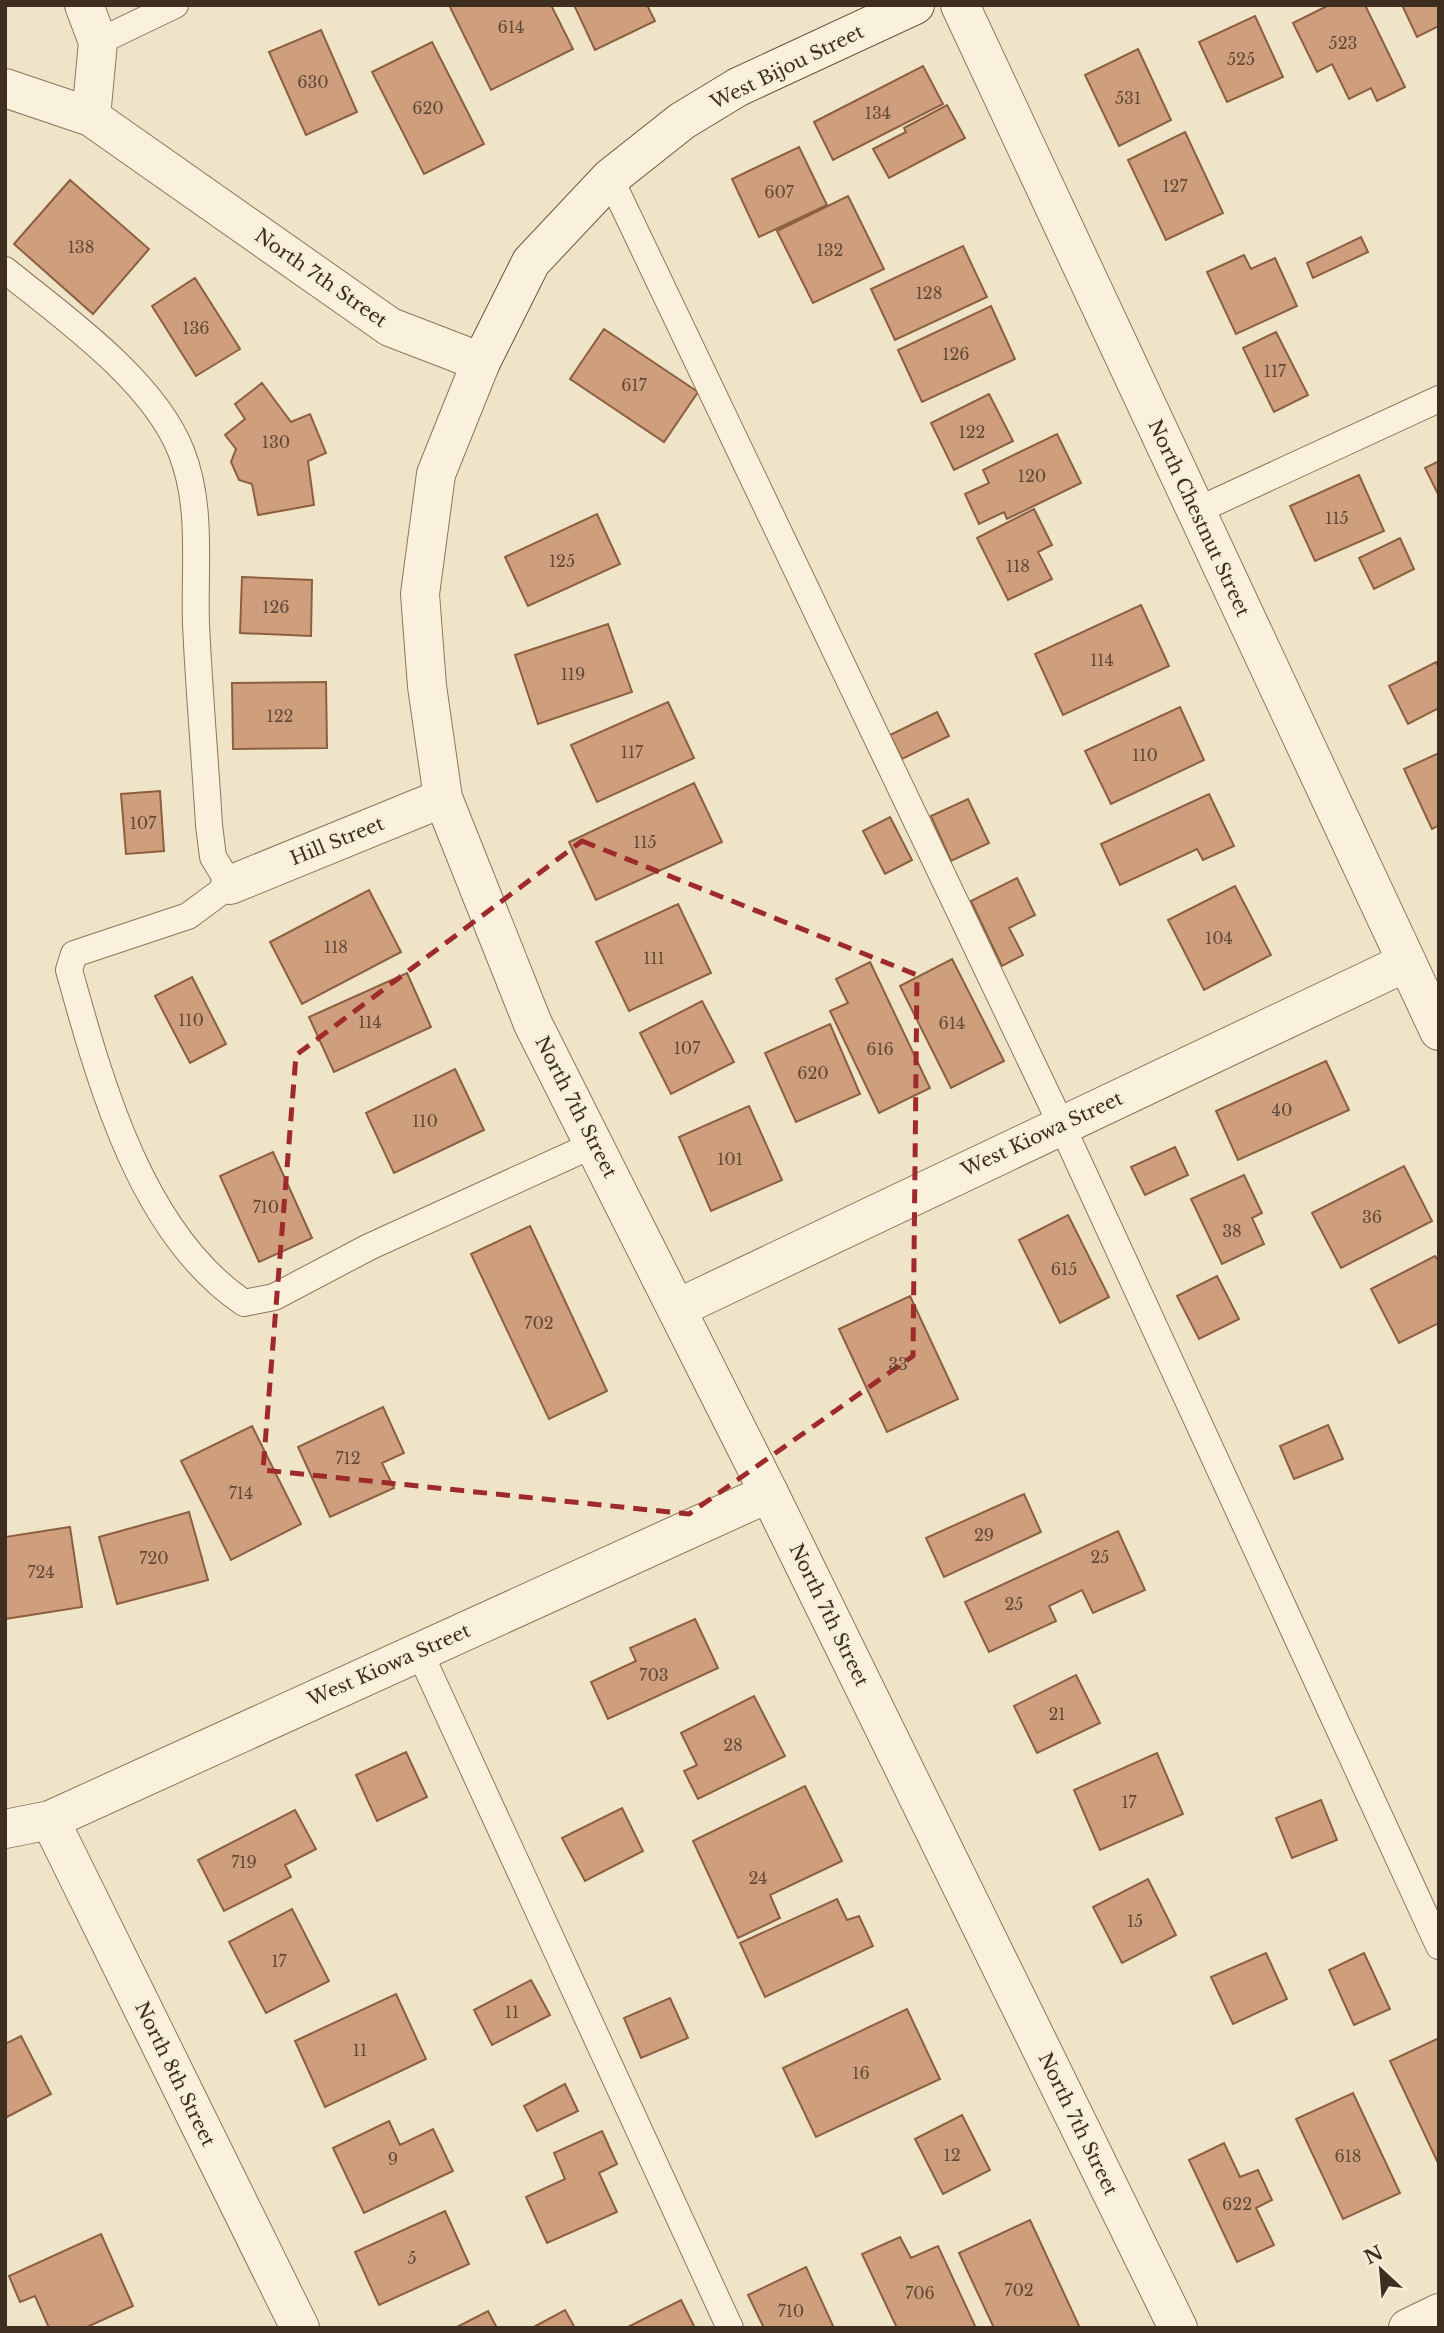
<svg xmlns="http://www.w3.org/2000/svg" width="1444" height="2333" viewBox="0 0 1444 2333" font-family="'Libre Baskerville',serif">
	<style>
		.building { fill: #cf9f7d; stroke: #8d5f41; stroke-width: 2 }
		.lines { fill: none; stroke-linecap: round; stroke-linejoin: round }
		.service-casing { stroke: #8d765c; stroke-width: 28 }
		.minor-casing { stroke: #8d765c; stroke-width: 40 }
		.tertiary-casing { stroke: #8d765c; stroke-width: 40 }
		.secondary-casing { stroke: #6f573f; stroke-width: 40 }
		.service { stroke: #faf1dc; stroke-width: 26 }
		.minor { stroke: #faf1dc; stroke-width: 38 }
		.tertiary { stroke: #faf1dc; stroke-width: 38 }
		.secondary { stroke: #faf1dc; stroke-width: 38 }
		.marked { fill: none; stroke: #9e2a2b; stroke-width: 5; stroke-dasharray: 14 9; stroke-linejoin: round }
		.labels { text-anchor: middle; dominant-baseline: central; stroke-width: 5; stroke-linejoin: round; paint-order: stroke }
		.number-label { font-size: 16px; fill: #624a37 }
		.street-label { font-size: 19px; fill: #3d2e20; stroke: #f7eed8 }
	</style>
	<rect width="100%" height="100%" fill="#f0e4c8"/>
	<path class="building" d="M449 5H551L573 49 491 90Z
		M574 5H647L655 21 595 50Z
		M1329 5H1365L1405 87 1377 101 1371 88 1349 99 1332 64 1317 72 1293 23Z
		M1402 5H1439V26L1417 37Z
		M1255 16 1283 77 1227 102 1199 42Z
		M321 30 357 112 306 135 269 52Z
		M432 42 484 144 424 174 372 72Z
		M1138 49 1171 120 1119 146 1085 75Z
		M923 66 943 104 833 160 814 122Z
		M947 105 965 138 889 178 873 149 906 132 904 128Z
		M1185 132 1223 213 1166 240 1128 160Z
		M799 147 827 205 759 237 732 179Z
		M70 180 149 249 93 314 14 244Z
		M848 196 884 269 813 303 777 231Z
		M1361 237 1368 252 1313 278 1307 263Z
		M963 246 987 297 895 340 871 289Z
		M1244 255 1251 269 1275 258 1297 306 1236 334 1207 272Z
		M195 278 240 349 196 376 152 306Z
		M991 306 1015 359 922 402 898 350Z
		M604 329 698 392 664 442 570 379Z
		M1276 332 1308 395 1274 412 1243 348Z
		M262 383 291 422 310 414 326 453 308 461 314 505 258 515 252 484 239 480 231 462 236 449 225 435 245 419 235 404Z
		M989 394 1013 441 954 470 931 423Z
		M1057 434 1081 483 1007 519 1004 512 979 524 965 494 989 483 983 470Z
		M1439 461V496L1425 468Z
		M1359 475 1384 531 1315 561 1290 506Z
		M1034 509 1052 545 1038 552 1052 579 1008 600 977 538Z
		M597 514 620 564 528 606 505 557Z
		M1400 538 1414 569 1374 589 1359 558Z
		M242 577 312 580 311 636 240 633Z
		M1141 605 1169 666 1063 715 1035 654Z
		M608 624 632 692 538 724 515 655Z
		M1436 662 1439 668V708L1408 724 1389 686Z
		M326 682 327 748 233 749 232 683Z
		M668 702 694 758 597 802 571 745Z
		M1180 707 1204 760 1111 804 1085 751Z
		M937 712 949 736 902 759 890 735Z
		M1439 753V825L1432 829 1404 769Z
		M694 783 722 842 596 900 569 842Z
		M160 791 164 851 126 854 121 794Z
		M1209 794 1234 846 1203 860 1197 849 1120 885 1101 844Z
		M968 799 989 843 951 861 931 816Z
		M890 817 912 860 885 874 863 831Z
		M1017 878 1035 915 1009 928 1023 955 1002 966 971 901Z
		M1235 886 1271 955 1204 990 1168 920Z
		M369 890 401 952 302 1004 270 942Z
		M678 904 711 973 629 1011 596 942Z
		M952 959 1004 1061 951 1088 900 986Z
		M870 962 930 1088 879 1113 830 1011 848 1003 836 979Z
		M407 973 431 1027 334 1072 309 1017Z
		M192 977 226 1044 190 1063 155 996Z
		M702 1001 734 1062 671 1094 640 1033Z
		M830 1024 860 1094 796 1122 765 1053Z
		M1326 1061 1349 1110 1238 1160 1216 1111Z
		M455 1069 484 1130 394 1173 366 1113Z
		M749 1106 782 1180 711 1211 679 1137Z
		M1175 1147 1188 1175 1145 1195 1131 1167Z
		M273 1152 312 1238 259 1262 220 1176Z
		M1404 1166 1432 1221 1341 1268 1312 1213Z
		M1244 1175 1262 1213 1252 1218 1264 1244 1222 1264 1191 1199Z
		M1068 1215 1109 1297 1060 1323 1019 1240Z
		M530 1226 607 1391 549 1419 471 1254Z
		M1435 1256 1439 1262V1323L1399 1343 1371 1289Z
		M1217 1276 1239 1319 1199 1339 1177 1296Z
		M910 1296 958 1399 887 1432 839 1329Z
		M383 1407 404 1453 382 1463 394 1488 330 1517 298 1447Z
		M1328 1425 1343 1459 1294 1479 1280 1446Z
		M252 1426 301 1524 231 1560 181 1461Z
		M1024 1494 1041 1532 944 1577 926 1538Z
		M189 1512 208 1580 117 1604 99 1537Z
		M70 1527 82 1607 5 1619V1537Z
		M1118 1531 1145 1590 1093 1613 1082 1590 1049 1606 1056 1621 989 1652 965 1602Z
		M695 1619 718 1668 608 1719 591 1682 636 1661 630 1648Z
		M1076 1675 1100 1723 1037 1753 1014 1706Z
		M754 1696 785 1756 698 1799 684 1771 697 1765 681 1733Z
		M406 1752 427 1797 377 1821 356 1775Z
		M1157 1753 1183 1814 1100 1850 1074 1790Z
		M805 1786 842 1861 770 1895 780 1918 738 1938 693 1841Z
		M1321 1800 1337 1840 1292 1858 1276 1818Z
		M622 1808 643 1851 585 1881 562 1838Z
		M295 1810 316 1849 285 1865 291 1877 224 1911 198 1860Z
		M1148 1879 1176 1935 1122 1963 1093 1907Z
		M837 1899 847 1920 859 1916 873 1946 765 1997 740 1943Z
		M292 1909 329 1981 266 2013 229 1942Z
		M1266 1953 1287 1999 1233 2024 1211 1977Z
		M1364 1953 1390 2009 1354 2025 1329 1970Z
		M531 1980 550 2015 492 2045 474 2010Z
		M396 1994 426 2059 325 2107 295 2041Z
		M670 1998 688 2038 641 2058 624 2018Z
		M907 2009 940 2079 816 2137 783 2068Z
		M21 2036 51 2094 5 2118V2044Z
		M1439 2038V2165L1390 2061Z
		M565 2084 578 2111 537 2131 524 2106Z
		M1353 2093 1400 2193 1343 2219 1296 2119Z
		M962 2115 990 2170 943 2194 915 2139Z
		M389 2121 400 2145 433 2129 453 2171 364 2213 333 2148Z
		M602 2131 617 2164 599 2173 617 2212 547 2243 526 2197 565 2179 554 2153Z
		M1224 2143 1240 2177 1258 2170 1272 2200 1256 2208 1274 2245 1237 2262 1189 2160Z
		M445 2211 469 2264 379 2305 355 2252Z
		M1030 2220 1080 2328H994L959 2253Z
		M101 2234 133 2306 85 2328H49L35 2296 20 2302 9 2276Z
		M900 2237 911 2258 938 2246 976 2328H897L862 2254Z
		M806 2267 834 2328H764L748 2295Z
		M681 2300 695 2328H626Z
		M565 2310 575 2328H532Z
		M488 2311 497 2328H455Z"/>
	<g class="lines">
		<g class="service-casing">
			<path id="service" d="M98 42 175 5
				M610 178 1061 1124 1439 1946
				M5 270C63 317 153 380 181 451 203 506 194 566 196 624 199 691 205 758 209 825L213 857 230 885 188 916 74 954 69 970C101 1085 141 1233 244 1303L274 1297 369 1247 595 1144
				M1196 511 1439 399
				M419 1651 730 2328"/>
		</g>
		<g class="minor-casing">
			<path id="minor" d="M84 5 98 42 91 117 390 327 481 362
				M960 5 1439 1031
				M5 88 91 117
				M230 885 443 798
				M678 1308 1407 962
				M50 1820 300 2328
				M5 1829 50 1820 769 1493
				M1408 2328 1439 2313"/>
		</g>
		<g class="tertiary-casing">
			<path id="tertiary" d="M481 362 436 474 420 594 427 686 443 798 533 1024 769 1493 1178 2328"/>
		</g>
		<g class="secondary-casing">
			<path id="secondary" d="M481 362 531 262 610 178 682 121 738 87 915 5"/>
		</g>
		<use href="#service" class="service"/>
		<use href="#minor" class="minor"/>
		<use href="#tertiary" class="tertiary"/>
		<use href="#secondary" class="secondary"/>
	</g>
	<path class="marked" d="M582 841 917 975 913 1356 689 1514 263 1470 296 1055Z"/>
	<g class="labels">
		<g class="number-label">
			<text x="511" y="27">614</text>
			<text x="1343" y="43">523</text>
			<text x="1241" y="59">525</text>
			<text x="313" y="82">630</text>
			<text x="1128" y="98">531</text>
			<text x="428" y="108">620</text>
			<text x="878" y="113">134</text>
			<text x="1175" y="186">127</text>
			<text x="779" y="192">607</text>
			<text x="81" y="247">138</text>
			<text x="830" y="250">132</text>
			<text x="929" y="293">128</text>
			<text x="196" y="328">136</text>
			<text x="956" y="354">126</text>
			<text x="1275" y="371">117</text>
			<text x="634" y="385">617</text>
			<text x="972" y="432">122</text>
			<text x="276" y="442">130</text>
			<text x="1032" y="476">120</text>
			<text x="1337" y="518">115</text>
			<text x="562" y="561">125</text>
			<text x="1018" y="566">118</text>
			<text x="276" y="607">126</text>
			<text x="1102" y="660">114</text>
			<text x="573" y="674">119</text>
			<text x="280" y="716">122</text>
			<text x="632" y="752">117</text>
			<text x="1145" y="755">110</text>
			<text x="143" y="823">107</text>
			<text x="645" y="842">115</text>
			<text x="1219" y="938">104</text>
			<text x="336" y="947">118</text>
			<text x="654" y="958">111</text>
			<text x="191" y="1020">110</text>
			<text x="370" y="1022">114</text>
			<text x="952" y="1023">614</text>
			<text x="687" y="1048">107</text>
			<text x="880" y="1049">616</text>
			<text x="813" y="1073">620</text>
			<text x="1282" y="1110">40</text>
			<text x="425" y="1121">110</text>
			<text x="730" y="1159">101</text>
			<text x="266" y="1207">710</text>
			<text x="1372" y="1217">36</text>
			<text x="1232" y="1231">38</text>
			<text x="1064" y="1269">615</text>
			<text x="539" y="1323">702</text>
			<text x="898" y="1364">33</text>
			<text x="348" y="1458">712</text>
			<text x="241" y="1493">714</text>
			<text x="984" y="1535">29</text>
			<text x="1100" y="1557">25</text>
			<text x="154" y="1558">720</text>
			<text x="41" y="1572">724</text>
			<text x="1014" y="1604">25</text>
			<text x="654" y="1675">703</text>
			<text x="1057" y="1714">21</text>
			<text x="733" y="1745">28</text>
			<text x="1129" y="1802">17</text>
			<text x="244" y="1862">719</text>
			<text x="758" y="1878">24</text>
			<text x="1135" y="1921">15</text>
			<text x="279" y="1961">17</text>
			<text x="512" y="2012">11</text>
			<text x="360" y="2050">11</text>
			<text x="861" y="2073">16</text>
			<text x="952" y="2155">12</text>
			<text x="1348" y="2156">618</text>
			<text x="393" y="2159">9</text>
			<text x="1237" y="2204">622</text>
			<text x="412" y="2258">5</text>
			<text x="1019" y="2290">702</text>
			<text x="920" y="2293">706</text>
			<text x="791" y="2311">710</text>
		</g>
		<g class="street-label">
			<text transform="translate(787 67) rotate(-26)">West Bijou Street</text>
			<text transform="translate(321 278) rotate(35)">North 7th Street</text>
			<text transform="translate(1199 518) rotate(65)">North Chestnut Street</text>
			<text transform="translate(337 841) rotate(-22)">Hill Street</text>
			<text transform="translate(576 1107) rotate(63)">North 7th Street</text>
			<text transform="translate(1042 1134) rotate(-25)">West Kiowa Street</text>
			<text transform="translate(829 1615) rotate(64)">North 7th Street</text>
			<text transform="translate(389 1665) rotate(-24)">West Kiowa Street</text>
			<text transform="translate(175 2074) rotate(64)">North 8th Street</text>
			<text transform="translate(1078 2124) rotate(64)">North 7th Street</text>
		</g>
	</g>
	<rect width="1444" height="2333" fill="none" stroke="#3d2e20" stroke-width="14"/>
	<g transform="translate(1381 2270) rotate(334)" stroke="#f7eed8" stroke-width="5" paint-order="stroke">
	<path d="M0-5L12 26L0 18L-12 26Z" fill="#3d2e20"/>
	<text y="-10" font-size="19" font-weight="bold" text-anchor="middle" fill="#3d2e20">N</text>
	</g>
</svg>
